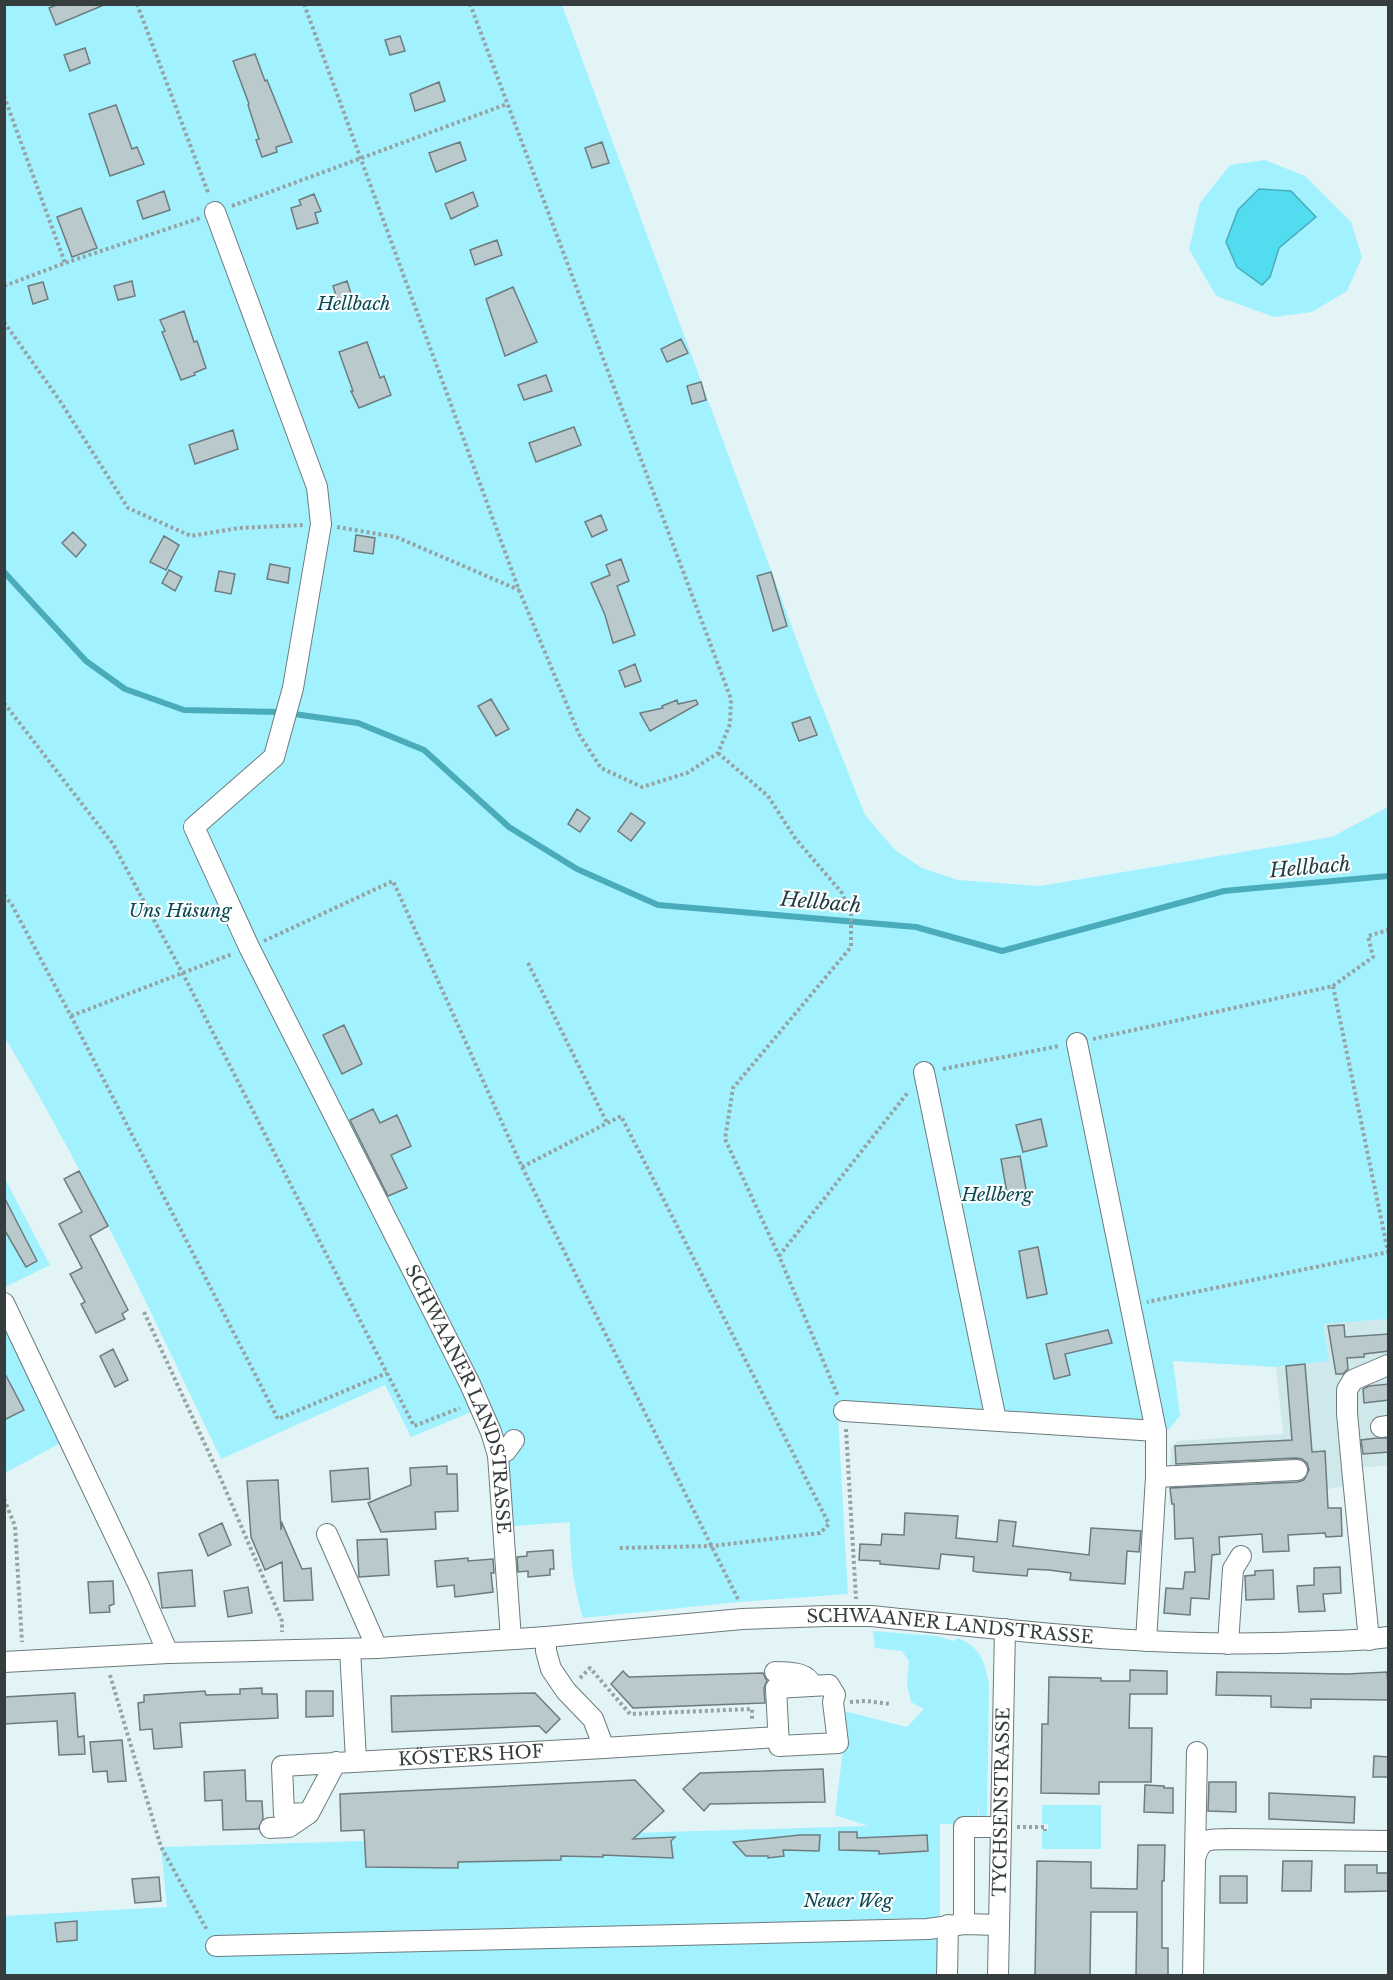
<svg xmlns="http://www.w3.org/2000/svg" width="1393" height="1980" viewBox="0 0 1393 1980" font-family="'Libre Baskerville',serif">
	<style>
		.built { fill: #cfe8ec }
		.green { fill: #a2f1fe }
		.water { fill: #52dcf0; stroke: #4aacbb; stroke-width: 1.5 }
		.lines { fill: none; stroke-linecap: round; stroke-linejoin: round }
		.stream { stroke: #4aacbb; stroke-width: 6 }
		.building { fill: #b9c9cc; stroke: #6d7c7f; stroke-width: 1.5 }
		.minor-casing { stroke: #6c7b7d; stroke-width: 22 }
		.path { stroke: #96a3a5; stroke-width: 4; stroke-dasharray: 3 3; stroke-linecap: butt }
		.minor { stroke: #fff; stroke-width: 20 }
		.labels { text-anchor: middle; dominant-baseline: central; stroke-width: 4.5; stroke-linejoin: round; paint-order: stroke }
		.park-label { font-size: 18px; font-style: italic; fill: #094851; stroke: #fafefe }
		.street-label { font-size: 18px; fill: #363d3e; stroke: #fafefe }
		.water-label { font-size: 20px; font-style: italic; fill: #243c40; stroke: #fafefe }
	</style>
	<rect width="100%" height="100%" fill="#e3f4f6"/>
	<path class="built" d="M1388 1319V1465L1359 1468 1347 1486 1327 1489 1301 1498 1169 1505 1171 1447 1177 1441 1283 1434 1276 1367 1329 1361 1323 1324Z"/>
	<path class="green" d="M5 5H562L813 684 865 815 895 850 922 868 958 880 1040 886 1332 837 1388 807V1319L1323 1324 1329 1361 1276 1367 1173 1361 1180 1416 1169 1429 1156 1436 838 1417 848 1594 739 1602 583 1618C573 1585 570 1557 570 1522L514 1526 506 1451 474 1411 411 1437 385 1385 221 1459C153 1317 87 1173 5 1038Z
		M1265 160 1305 176 1351 222 1362 257 1347 291 1312 312 1274 317 1216 296 1189 249 1200 203 1230 165Z
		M4 1177 50 1265 5 1287H4Z
		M4 1312 66 1440 5 1473H4Z
		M873 1631 937 1636 954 1641 958 1638C981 1648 984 1660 989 1684L987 1817 979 1816 978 1801V1824H940V1975L5 1976V1916L167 1907 161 1847 869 1826 835 1815 843 1750 840 1710 907 1727 924 1709 911 1702 907 1684 909 1661 902 1651 875 1648Z
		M1042 1805H1101V1849H1042V1831H1048V1824H1042Z"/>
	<path class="water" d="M1259 189 1291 191 1316 217 1279 248 1270 277 1262 285 1237 267 1226 242 1238 210Z"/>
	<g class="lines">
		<path class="stream" d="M4 572 86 661 125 689 184 710 278 712
			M294 714 358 723 424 750 509 827 577 869 658 905 916 927 1002 951 1224 891 1388 876"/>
	</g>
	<path class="building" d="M59 4H104V5L56 25 49 8Z
		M400 36 405 51 390 55 385 40Z
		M85 48 90 63 70 71 64 55Z
		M255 54 265 81 267 80 292 142 276 147 277 152 262 157 256 140 259 139 248 105 249 104 233 61Z
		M439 82 445 101 415 111 410 94Z
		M116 105 132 149 137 147 144 164 110 176 89 114Z
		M460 142 466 160 436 172 429 153Z
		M602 142 609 163 592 168 585 148Z
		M164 191 170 210 143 219 137 201Z
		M473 192 478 206 451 219 445 204Z
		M314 194 321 211 315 213 318 223 297 229 291 208 301 205 299 200Z
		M81 208 97 248 72 257 57 217Z
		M497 240 502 255 475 265 470 250Z
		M132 281 135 296 118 300 114 286Z
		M347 281 354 303 340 308 333 286Z
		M43 282 48 299 33 304 28 286Z
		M513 287 537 342 505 356 486 299Z
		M184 311 194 342 197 341 206 368 194 373 195 375 181 380 162 332 165 331 160 320Z
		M681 339 688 353 667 362 661 349Z
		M367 342 380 378 384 376 391 395 359 408 351 391H353L339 352Z
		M546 375 552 391 524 400 518 385Z
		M701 382 706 400 692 404 687 386Z
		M574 427 581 445 536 462 529 443Z
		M233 430 238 449 195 464 189 445Z
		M601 515 607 530 592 537 585 522Z
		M73 532 86 545 76 557 62 543Z
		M356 535 375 538 373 554 354 551Z
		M164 536 179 545 166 570 150 562Z
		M621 559 629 581 617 586 635 635 613 643 605 615 591 583 610 575 606 565Z
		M270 564 290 568 288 583 267 579Z
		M169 570 182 577 175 591 162 583Z
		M219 571 235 574 231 594 215 591Z
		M771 572 787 626 773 631 757 576Z
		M635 664 641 681 625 687 619 671Z
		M491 699 509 729 496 736 478 706Z
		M677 700 678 704 696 700 698 704 650 731 640 713 663 708 662 706Z
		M810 717 817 735 799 741 792 723Z
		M577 809 590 818 580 832 568 824Z
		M631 813 645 823 631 841 618 831Z
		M344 1025 362 1064 342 1074 323 1035Z
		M373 1109 380 1123 397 1115 411 1146 391 1155 407 1188 388 1196 350 1120Z
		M1041 1119 1047 1146 1023 1152 1016 1125Z
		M1020 1156 1027 1195 1008 1199 1001 1159Z
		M79 1171 108 1226 90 1236 128 1310 122 1314 125 1319 96 1333 81 1304 85 1302 70 1274 82 1268 59 1224 82 1212 64 1179Z
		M4 1197 37 1261 26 1267 4 1229Z
		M1038 1247 1047 1294 1027 1298 1019 1251Z
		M1344 1325 1345 1337 1389 1334V1351L1364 1354V1357L1347 1358 1348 1369 1343 1374H1336L1328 1326Z
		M1108 1330 1112 1343 1065 1354 1070 1375 1054 1379 1046 1344Z
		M113 1349 128 1380 115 1387 100 1356Z
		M1305 1364 1312 1452 1325 1451 1328 1508H1341L1342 1536 1326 1537 1325 1533 1288 1535 1289 1551 1263 1552 1262 1534 1219 1537 1220 1554 1212 1555 1209 1599 1191 1598 1190 1615 1164 1613 1166 1588 1183 1589 1185 1572H1195L1193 1538 1175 1539 1174 1504H1172L1170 1488 1298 1482 1304 1480 1309 1470 1307 1463 1302 1459 1296 1458 1176 1464 1175 1446 1292 1440 1286 1366Z
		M4 1372 24 1410 4 1420Z
		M1389 1384V1400L1364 1403 1363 1389 1369 1386Z
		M1377 1438H1389V1452L1363 1454 1361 1440Z
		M447 1466V1474H457L458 1511 435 1512 436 1529 381 1532 368 1503 411 1485 410 1468Z
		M368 1468 370 1499 332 1502 330 1471Z
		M278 1480 281 1530 282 1523 302 1569 311 1568 313 1600 284 1601 282 1562 265 1570 251 1537 247 1481Z
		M905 1513 958 1516 956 1538 997 1542 999 1520 1016 1522 1013 1546 1089 1555 1091 1528 1141 1531 1139 1552 1127 1551 1125 1584 1070 1580 1071 1573 1049 1570 1028 1569 1027 1576 977 1572 973 1571 974 1557 941 1554 939 1569 880 1564V1561L859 1560 860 1544 881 1545 882 1534 904 1535Z
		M222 1523 231 1545 208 1556 199 1534Z
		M387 1539 389 1575 359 1577 357 1540Z
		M553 1550 554 1569H550V1575L528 1577V1571L518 1572 517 1557 527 1556V1552Z
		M468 1558V1561L493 1559 494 1573H491L493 1592 455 1597 454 1585 437 1587 435 1561Z
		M1340 1567 1341 1593 1323 1594 1325 1611 1299 1612 1297 1586 1314 1585V1568Z
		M192 1570 195 1606 162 1608 158 1573Z
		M1273 1570 1274 1599 1246 1600 1245 1576 1255 1575V1571Z
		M113 1581 114 1604 109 1606 110 1612 90 1613 88 1582Z
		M248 1587 252 1613 228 1617 224 1591Z
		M1130 1670 1167 1671V1694H1130L1129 1728H1152L1151 1782H1099V1794L1041 1793 1042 1724H1048L1049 1677 1101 1678V1681H1130Z
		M623 1671 629 1677 763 1673 767 1681 764 1688 765 1703 633 1708 611 1684Z
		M1217 1672 1347 1674 1387 1672 1389 1700 1311 1699V1708L1271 1707V1696L1216 1695Z
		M262 1688V1694H277L278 1718 180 1723 182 1747 154 1749 152 1729 140 1730 138 1703 144 1702V1695L205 1691 206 1695 240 1694V1689Z
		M306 1691H333V1716L306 1717Z
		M75 1693 78 1737 84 1736 85 1754 59 1755 57 1721 4 1724V1697Z
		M535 1693 560 1719 546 1733 539 1726 392 1732 391 1696Z
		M122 1740 126 1781 108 1782 107 1771 93 1772 90 1742Z
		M1374 1756 1389 1757V1777H1373Z
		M823 1769 825 1802 710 1804 704 1811 683 1789 700 1773Z
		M245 1770 246 1801H262L263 1819 258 1829 223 1830 222 1800 205 1801 204 1772Z
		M635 1780 664 1811 633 1839 675 1837 671 1841 673 1858 603 1855V1857L561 1856V1860L458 1862V1868L366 1867 364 1830 341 1831 340 1794Z
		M1209 1782H1236V1812L1208 1811Z
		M1145 1785 1164 1786V1788H1173V1813L1144 1812Z
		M1269 1793 1355 1797 1354 1823 1269 1819Z
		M839 1832H857V1838L927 1835 928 1851 879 1854V1851L839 1850Z
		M800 1835H820L819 1851 783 1850 784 1856 768 1858V1856H746L733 1842Z
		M1138 1845H1165L1164 1881H1162V1948H1168V1976H1136L1137 1912H1091L1090 1976H1035L1037 1861 1091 1862V1888L1137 1889Z
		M1283 1861H1312L1311 1891H1282Z
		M1345 1865H1377V1873H1389V1891L1345 1892Z
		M1220 1876H1247V1903H1220Z
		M159 1877 161 1901 135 1903 132 1879Z
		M77 1921V1940L57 1942 55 1923Z"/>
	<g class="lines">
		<g class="minor-casing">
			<g id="minor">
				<path id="s1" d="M215 212 317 487 321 524 293 688 274 757 194 827 249 947 470 1384 491 1432 498 1455 511 1639"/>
				<path d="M1077 1043 1156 1431V1477L1146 1641"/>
				<path d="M924 1072 996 1420"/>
				<path d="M4 1303 139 1586 168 1653"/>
				<path d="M844 1411 1156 1431"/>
				<path d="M1381 1427 1388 1426"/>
				<path d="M498 1455 506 1451 514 1440"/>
				<path d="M1156 1477 1297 1470"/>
				<path d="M327 1534 377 1648"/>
				<path d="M546 1637V1651L551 1669 566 1691 593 1719 604 1748 778 1737"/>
				<path d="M1369 1640 1352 1468 1347 1413V1390L1353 1380 1388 1365"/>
				<path d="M1228 1644 1233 1569 1241 1556"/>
				<path d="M350 1649 356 1760"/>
				<path id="s2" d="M4 1662 168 1653 377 1648 546 1637 742 1619 826 1616H870C1014 1630 1158 1649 1302 1642 1331 1641 1360 1641 1388 1637"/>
				<path d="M775 1672C789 1673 806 1671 812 1685"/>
				<path d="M829 1685 835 1695 833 1702 838 1743 779 1746 776 1688Z"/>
				<path id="s3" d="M336 1762 309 1813 284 1814 282 1766 604 1748"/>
				<path d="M270 1828 289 1827 308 1814"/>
				<path d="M1195 1857 1197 1752"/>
				<path d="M964 1924V1827H1001"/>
				<path d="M216 1946 928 1929 964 1924 999 1925"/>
				<path d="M947 1976 948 1925"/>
				<path id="s4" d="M998 1976 1005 1629"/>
				<path d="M1193 1976 1195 1859C1201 1836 1209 1840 1230 1839L1388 1841"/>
			</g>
		</g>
		<path class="path" d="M137 4 209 195
			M304 4 519 590 579 734 601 768 642 787 687 773 718 753 730 724 731 699 470 4
			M4 96 65 263
			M232 206 507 104
			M4 286 65 263 200 218
			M4 322 60 401 128 508 191 536 239 528 303 525
			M337 527 396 537 519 590
			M4 703 113 844 182 972 414 1426 460 1408
			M718 753 768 796 795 838 842 893 851 914V947L733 1088 725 1139 779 1256 838 1396
			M4 895 12 905 71 1016 278 1419 387 1373
			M264 941 393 881 522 1167 739 1601
			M528 963 607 1123
			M1333 986 1373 957 1368 936 1388 930
			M71 1016 232 954
			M1093 1039 1333 986 1388 1252 1147 1302
			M943 1069 1059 1046
			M522 1167 621 1116 829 1524 820 1533 712 1546 619 1548
			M779 1256 909 1091
			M144 1312 220 1477 282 1621V1632
			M846 1429 856 1599
			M4 1499 15 1526 22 1642
			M110 1675 161 1847 207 1930
			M580 1678 590 1668 630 1714 752 1709V1720
			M850 1702 866 1701 891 1704
			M1017 1827H1045V1831"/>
		<use href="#minor" class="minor"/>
	</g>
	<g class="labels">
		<g class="park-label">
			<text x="354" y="304">Hellbach</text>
			<text x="180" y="911">Uns Hüsung</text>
			<text x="997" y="1195">Hellberg</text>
			<text x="848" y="1901">Neuer Weg</text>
		</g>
		<g class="street-label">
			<text stroke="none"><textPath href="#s1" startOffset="1308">SCHWAANER LANDSTRASSE</textPath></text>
			<text stroke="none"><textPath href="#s2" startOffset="948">SCHWAANER LANDSTRASSE</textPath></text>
			<text stroke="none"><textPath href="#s3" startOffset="320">KÖSTERS HOF</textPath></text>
			<text stroke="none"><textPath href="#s4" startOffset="174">TYCHSENSTRASSE</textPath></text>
		</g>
		<g class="water-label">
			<text transform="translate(1310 867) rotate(-5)">Hellbach</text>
			<text transform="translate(821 902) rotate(5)">Hellbach</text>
		</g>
	</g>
	<rect width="1393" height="1980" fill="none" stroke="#363d3e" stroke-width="12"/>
</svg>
